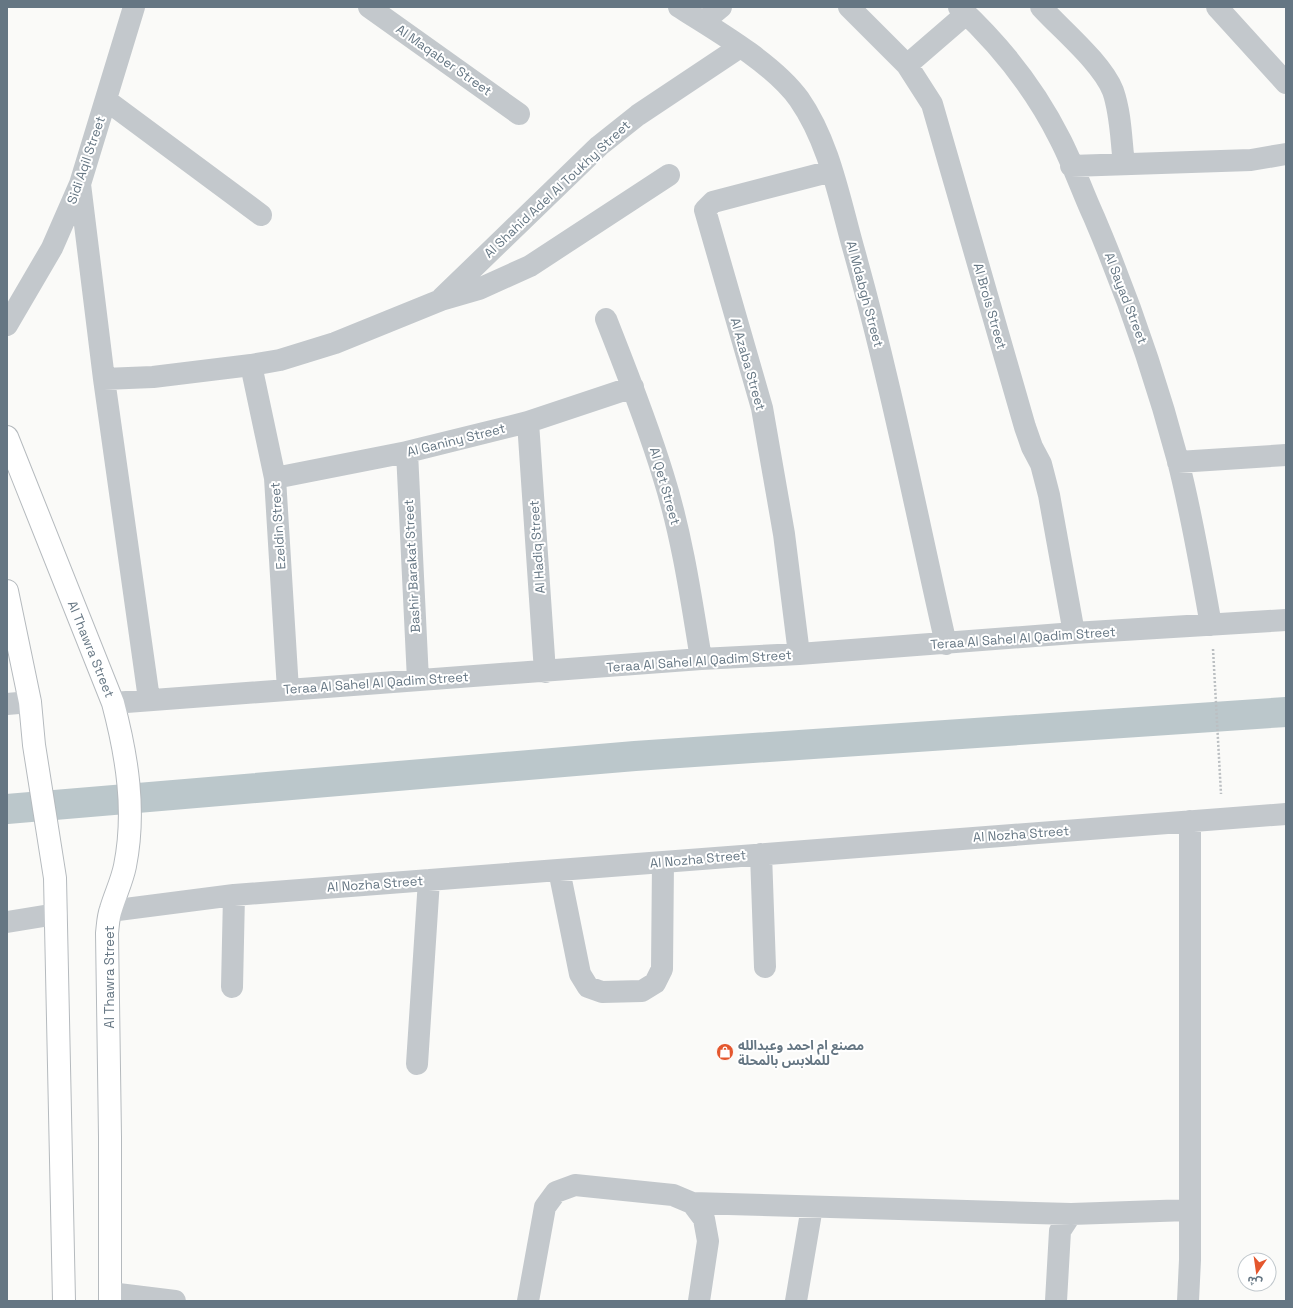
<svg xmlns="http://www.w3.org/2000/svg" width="1293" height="1308" viewBox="0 0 1293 1308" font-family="'Space Grotesk','Noto Sans Arabic',sans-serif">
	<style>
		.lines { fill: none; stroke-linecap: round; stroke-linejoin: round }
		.canal { stroke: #bbc7cb; stroke-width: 30 }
		.major-casing { stroke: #b5babe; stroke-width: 24 }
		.path { stroke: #bbbfc2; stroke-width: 2.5; stroke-dasharray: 2 2; stroke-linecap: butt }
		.minor { stroke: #c3c8cc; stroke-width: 22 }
		.major { stroke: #fff; stroke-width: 22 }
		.labels { text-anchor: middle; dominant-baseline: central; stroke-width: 4; stroke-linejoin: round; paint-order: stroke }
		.street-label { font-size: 13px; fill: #657683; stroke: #fff }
		.poi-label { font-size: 13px; font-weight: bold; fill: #657683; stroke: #fff; text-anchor: start }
	</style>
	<rect width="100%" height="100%" fill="#fafaf8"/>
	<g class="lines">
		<path class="canal" d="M7 809 635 756 1286 712"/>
		<g class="major-casing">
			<path id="major" d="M7 437 113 703C127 756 136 811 125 866 122 881 115 895 111 909 108 917 108 925 107 933L110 1137V1301
				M7 591 30 702 34 745 55 878 64 1301"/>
		</g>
		<path class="path" d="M1213 649 1221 794"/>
		<path class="minor" d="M369 7 519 114
			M679 7C716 30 774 64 799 99 829 142 839 197 853 247 890 378 916 512 946 644
			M849 7 907 65 932 104 1025 427 1032 447 1041 464 1049 495 1074 633
			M959 7C1000 45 1035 89 1060 139 1073 164 1082 191 1094 217 1128 297 1156 378 1178 461 1192 515 1201 570 1211 625
			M1041 7C1062 30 1102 63 1113 91 1121 114 1121 140 1124 164
			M1217 7 1286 83
			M703 22 721 7
			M907 65 966 14
			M106 100 261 215
			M1071 166 1251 160 1286 154
			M80 184 104 379 149 699
			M442 298 599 146 638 115 740 47
			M606 319C626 370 647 422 663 475 682 535 691 597 701 659
			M7 325 52 248 80 184 134 7
			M251 365 275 478 288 690
			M104 379 153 377 251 365 280 360 335 343 441 300 479 289 530 266 669 175
			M528 422 545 672
			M407 452 418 680
			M1178 462 1286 455
			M275 478 407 452 528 422 633 387
			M799 654 784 534 762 408 705 210 713 202 832 171
			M113 703 701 659 799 654 1074 633 1286 620
			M7 704 30 702
			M761 854 765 967
			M559 870 580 974 588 987 602 992 642 991 655 983 662 969 663 862
			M110 911 234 895 1286 814
			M7 922 56 914
			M232 987 234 895
			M417 1064 429 880
			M692 1203 1071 1214
			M110 1293 175 1301
			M528 1301 545 1207 556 1192 575 1185 673 1195 692 1203 704 1219 708 1241 699 1301
			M796 1301 812 1207
			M1056 1301 1060 1231 1071 1214 1189 1210
			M1188 1301 1190 1260V821"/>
		<use href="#major" class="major"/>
	</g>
	<defs>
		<g id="shop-disc" transform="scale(0.9)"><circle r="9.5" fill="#e4572e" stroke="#fff"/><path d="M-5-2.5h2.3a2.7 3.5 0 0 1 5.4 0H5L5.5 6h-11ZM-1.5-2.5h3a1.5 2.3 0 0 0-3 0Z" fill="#fff"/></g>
	</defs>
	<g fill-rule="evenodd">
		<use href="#shop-disc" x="725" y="1052"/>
	</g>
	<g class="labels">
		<g class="street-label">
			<text transform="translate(444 60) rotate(35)">Al Maqaber Street</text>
			<text transform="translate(86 160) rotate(-71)">Sidi Aqil Street</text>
			<text transform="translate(557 189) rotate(-43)">Al Shahid Adel Al Toukhy Street</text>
			<text transform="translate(865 294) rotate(75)">Al Mdabgh Street</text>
			<text transform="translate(1126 298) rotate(69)">Al Sayad Street</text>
			<text transform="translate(990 306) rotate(74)">Al Brols Street</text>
			<text transform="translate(748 364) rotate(74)">Al Azaba Street</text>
			<text transform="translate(456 440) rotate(-14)">Al Ganiny Street</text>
			<text transform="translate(665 486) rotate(74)">Al Qet Street</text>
			<text transform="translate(278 526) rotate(-94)">Ezeldin Street</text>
			<text transform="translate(537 547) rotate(-94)">Al Hadiq Street</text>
			<text transform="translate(412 566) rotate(-93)">Bashir Barakat Street</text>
			<text transform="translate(1023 638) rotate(-4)">Teraa Al Sahel Al Qadim Street</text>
			<text transform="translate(91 649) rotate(68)">Al Thawra Street</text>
			<text transform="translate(699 661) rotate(-4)">Teraa Al Sahel Al Qadim Street</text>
			<text transform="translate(376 683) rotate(-4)">Teraa Al Sahel Al Qadim Street</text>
			<text transform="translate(1021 834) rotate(-4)">Al Nozha Street</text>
			<text transform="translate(698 859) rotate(-5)">Al Nozha Street</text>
			<text transform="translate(375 884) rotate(-4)">Al Nozha Street</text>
			<text transform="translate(109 977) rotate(-90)">Al Thawra Street</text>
		</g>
		<g class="poi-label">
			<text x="738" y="1045">مصنع ام احمد وعبدالله<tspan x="738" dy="15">للملابس بالمحلة</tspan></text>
		</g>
	</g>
	<rect width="1293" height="1308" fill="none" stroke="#657683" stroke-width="16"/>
	<g transform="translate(1257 1272) rotate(193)"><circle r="19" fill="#ffffff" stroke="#c1c8cd"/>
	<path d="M0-3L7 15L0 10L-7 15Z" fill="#e4572e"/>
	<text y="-6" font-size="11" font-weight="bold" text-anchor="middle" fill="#657683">ش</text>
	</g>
</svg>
